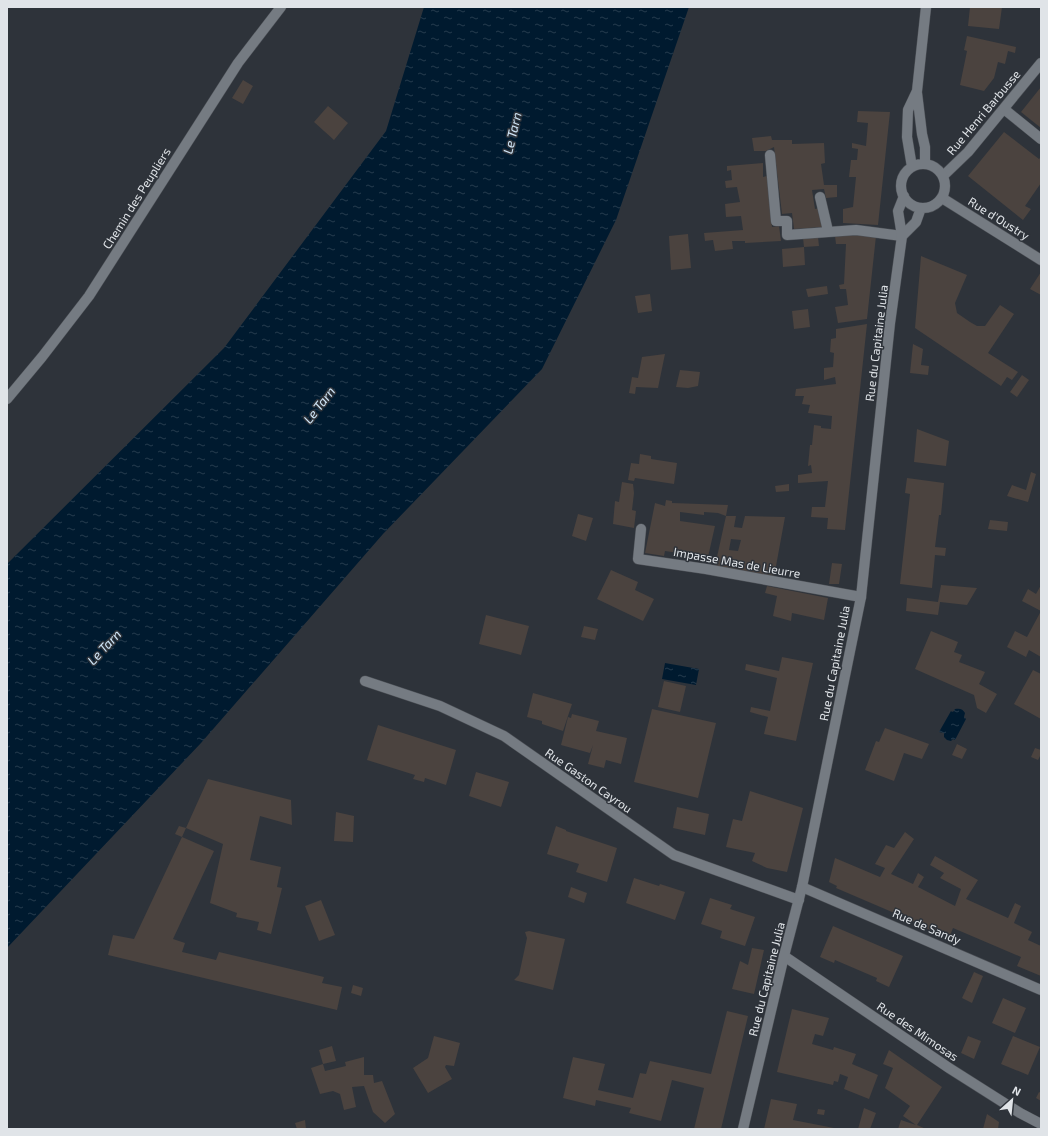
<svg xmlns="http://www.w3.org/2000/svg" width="1048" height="1136" viewBox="0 0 1048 1136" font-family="'Exo 2',sans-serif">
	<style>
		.water { fill: url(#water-ripples) }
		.building { fill: #4b433f; fill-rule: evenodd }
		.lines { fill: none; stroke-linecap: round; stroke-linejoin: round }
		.minor-casing { stroke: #4b4f55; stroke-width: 11 }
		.tertiary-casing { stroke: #4b4f55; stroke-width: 11 }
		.minor { stroke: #757b82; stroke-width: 10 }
		.tertiary { stroke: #757b82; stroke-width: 10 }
		.labels { text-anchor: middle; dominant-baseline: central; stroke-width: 3; stroke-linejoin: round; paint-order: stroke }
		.street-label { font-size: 12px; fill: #e0e4e8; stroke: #2e333a }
		.water-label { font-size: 13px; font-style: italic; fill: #d0e6f8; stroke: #2e333a }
	</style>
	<defs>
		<pattern id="water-ripples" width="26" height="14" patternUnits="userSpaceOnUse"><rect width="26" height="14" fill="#001a2f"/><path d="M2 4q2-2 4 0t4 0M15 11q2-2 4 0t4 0" fill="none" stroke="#253b4d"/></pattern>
	</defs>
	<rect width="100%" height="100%" fill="#2e333a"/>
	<path class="water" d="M424 7H689L616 220 542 369 383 534 201 743 7 948V564L224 348 386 131Z
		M665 663 699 669 696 685 662 679Z
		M955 709C960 708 963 709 965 713L964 717 966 719 955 740 953 739 951 741 947 740 944 737V733L939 732 951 711 953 712Z"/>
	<path class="building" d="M970 7H1002L999 29 968 26Z
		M967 36 1016 47 1015 53 1008 51 1005 64 998 62 994 78 984 91 960 85 967 51 964 50Z
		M243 80 253 86 243 104 232 98Z
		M1041 87V128L1021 112Z
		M328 106 348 123 334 140 314 122Z
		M858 111 890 112 878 225 843 223V209L853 207 856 177H849L851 160H857L858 149 852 148V143L866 146 868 123 857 122Z
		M1004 132 1039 159 1041 157V183L1025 206 1031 209 1023 220 968 176Z
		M771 136 772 140H792V144L824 143 825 163 821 164 824 185H837V197L826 198 824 189 812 190 815 209 819 208 822 227 794 229 792 213 782 214 774 147 766 151H754L752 138Z
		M763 163V177L767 176 772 227 779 226 781 241 745 243V241H732L733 249 715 251 713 240 705 241 704 233 743 230 741 216 726 217 725 204 740 202 737 187 726 188 725 181 732 180 731 170 727 171V166Z
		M688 234 691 268 671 270 669 236Z
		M857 235 876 236 867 319 838 323 835 307 848 305 846 289H840L839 285 844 284 846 244H836L835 236Z
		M818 237 819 246 804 247 803 238Z
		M804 247 805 265 783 267 782 249Z
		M921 256 967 275 955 303 957 313 970 322 977 326H985L1000 305 1014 314 988 353 1018 372 1012 380 1007 377 1001 386 915 328Z
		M1041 272V295L1030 289Z
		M827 286 828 294 808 297 806 289Z
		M650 294 652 311 638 313 635 296Z
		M808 309 810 327 794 329 792 311Z
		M867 324 845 530 827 529 828 518 811 517 812 507H825L828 481 798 483V475L812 473 811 465 808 466 810 445H812L814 425 821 426V428L831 429 832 416 808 413 810 405 802 404 804 396H795L796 389 836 384 835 377 824 380V368L833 367 834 353 830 352 831 339 836 338V329Z
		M913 344 923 349 921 365 929 366 928 375 910 373Z
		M665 354 658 388 636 387 635 394 629 393 632 377 638 378 642 357Z
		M680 370 700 372 698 386 688 388 676 387Z
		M1022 375 1029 380 1017 397 1010 392Z
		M917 429 949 441 946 466 914 462Z
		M640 454 651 456V459L677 463 674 484 635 478 634 481 628 480 631 463 639 464Z
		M1031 472 1036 474 1028 502 1007 496 1012 485 1026 490Z
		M907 478 944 483 941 515H939L935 547 946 548 945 556 935 555 932 588 900 584 910 494 905 493Z
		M622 482 633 484 634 493 632 510 636 511 634 528 613 524 615 501 619 502Z
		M789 484V491L776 492 775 486Z
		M666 500 672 501V503L728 505 726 516 718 513 704 512V515L680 512V521L715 526 708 557 665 551 664 556 645 553 655 503 665 506Z
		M578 514 593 518 586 541 572 536Z
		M726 516H736L734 527 742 528 745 516 785 517 774 577 715 566ZM731 539 741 540 738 551 729 550Z
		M990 520 1008 522 1007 531 988 529Z
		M832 563 842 564 839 584H829Z
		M611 570 638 582 635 590 654 599 643 621 597 599Z
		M941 585 977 588 967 605 940 602 938 615 906 611 907 598 938 602Z
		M1041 585V657L1029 650 1026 657 1007 647 1015 631 1027 637 1041 611 1022 601 1028 589 1036 594Z
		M767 586 828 598 824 620 792 613 791 621 773 616 777 596 765 593Z
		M486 615 529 626 521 655 479 644Z
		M584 626 598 629 595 640 581 637Z
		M931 631 958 642 954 652 962 655 959 662 985 672 979 684 997 694 986 713 977 708 974 695 915 669Z
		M782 657 813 663 796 741 764 734 768 717 750 712 751 707 770 711 777 678 745 670 746 664 779 671Z
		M1033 670 1041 674V719L1014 704Z
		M664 681 686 686 680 712 658 707Z
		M533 693 572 704 563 731 542 724V721L527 717Z
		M652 709 716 723 698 798 634 782Z
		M572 714 599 721 596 731 627 738 621 764 606 760 604 768 588 764 593 745 590 753 561 745 568 717 571 718Z
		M378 725 456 750 446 785 425 778 424 782 413 779 415 775 367 760Z
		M885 728 929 744 922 759 904 753 894 781 865 770 876 741 879 742Z
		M957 744 967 749 962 759 952 755Z
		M1035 748 1041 750V754L1038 760 1031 757Z
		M476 772 509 782 501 807 469 796Z
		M208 779 291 800 292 825 260 816 250 860 281 867 277 887 282 888 271 934 257 930 259 922 236 917 237 913 210 903 223 844 186 828Z
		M750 791 803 808 787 872 767 868 752 861 755 853 726 847 733 819 742 821Z
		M677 807 709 814 705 835 673 828Z
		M336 812 354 816 353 842 334 841Z
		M179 826 186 828 182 837 175 834Z
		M556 826 566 830V831L617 848 607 882 576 872 579 864 547 854Z
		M905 832 914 839 891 874 913 884 918 873 924 877 918 887 955 906 961 889 940 878 944 873 930 865 935 856 978 880 966 899 1008 918 1015 903 1021 906 1014 923 1032 932 1028 940 1041 946V976L1017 966 1021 957 953 928 949 938 923 927 900 914 899 915 836 888 837 886 829 882 835 858 880 877 885 868 875 864 886 845 894 848Z
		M182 837 214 851 173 939 185 943 182 952 216 960 219 952 324 977 322 983 342 987 337 1010 108 955 113 935 134 939Z
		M634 878 659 886 660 884 685 892 675 920 626 903Z
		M571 887 587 893 584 903 568 897Z
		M710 898 732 905 730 909 755 917 745 946 720 938 722 931 701 924Z
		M321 900 335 935 319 941 305 906Z
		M833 926 903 956 889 987 876 981 877 978 835 960 834 963 820 957Z
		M529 931 565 939 553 990 514 980 519 975 527 938 525 932Z
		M752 948 764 950 754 994 732 989 740 961 748 965Z
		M974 972 983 976 972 1003 962 998Z
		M353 985 363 988 361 996 351 993Z
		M1003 998 1026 1008 1015 1033 992 1023Z
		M792 1009 829 1018 823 1036 815 1034 812 1044 833 1050 834 1047 856 1054 852 1064 878 1075 869 1099 844 1089 848 1077 840 1074 838 1082 834 1081 833 1085 777 1072Z
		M727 1011 748 1016 721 1129H694L704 1088 672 1080 661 1121 629 1113 631 1108 596 1100 595 1106 563 1098 573 1057 605 1064 598 1090 633 1098 640 1073 646 1074 650 1061 711 1074Z
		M434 1036 460 1043 454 1066 446 1065 445 1067 452 1079 428 1093 413 1068 428 1058Z
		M968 1036 981 1041 974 1059 961 1053Z
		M1013 1036 1040 1047 1028 1075 1001 1064Z
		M332 1046 336 1061 323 1064 319 1050Z
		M889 1050 942 1087 917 1125 926 1129H898L901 1120 916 1125 903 1116 910 1106 885 1088 893 1068 883 1064Z
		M364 1057V1075H373L374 1083 382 1081 395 1114 385 1123 373 1112 364 1086 352 1087 356 1107 344 1110 340 1094 333 1091 320 1094 311 1068 323 1064 325 1071 346 1066 345 1062Z
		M1039 1092 1041 1093V1101L1036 1098Z
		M771 1099 797 1104 793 1120 834 1128V1129H764Z
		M864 1108 876 1113 870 1129H858Z
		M818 1109 825 1110 824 1115 817 1114Z
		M987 1114 999 1122 998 1129H983Z
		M305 1120 306 1129H297L295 1123Z"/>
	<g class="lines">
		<g class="minor-casing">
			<path id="minor" d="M1004 109 1041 139
				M770 155 776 221H787V235L856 230 902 236
				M943 176 968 152 1041 63
				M820 197 828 231
				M942 198 1041 260
				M7 399 42 357 89 296 238 63 281 7
				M641 529 638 559 706 569 861 597
				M365 681 440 706 504 736 674 855 799 900
				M802 887 1041 990
				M784 956 949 1068 1020 1113 1041 1124"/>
		</g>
		<g class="tertiary-casing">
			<path id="tertiary" d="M917 93 922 134 925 147V163
				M901 186a22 22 0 1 1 44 0a22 22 0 1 1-44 0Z
				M912 167 907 137 908 110 917 91 926 7
				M902 236 916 222 921 208
				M743 1129 784 956 802 887 861 597 890 323 902 236 898 211 904 196"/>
		</g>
		<use href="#minor" class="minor"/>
		<use href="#tertiary" class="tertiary"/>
	</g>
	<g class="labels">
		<g class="street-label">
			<text transform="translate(983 112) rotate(-50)">Rue Henri Barbusse</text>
			<text transform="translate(136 198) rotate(-58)">Chemin des Peupliers</text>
			<text transform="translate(999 218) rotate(32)">Rue d'Oustry</text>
			<text transform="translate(876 343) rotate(-83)">Rue du Capitaine Julia</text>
			<text transform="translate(737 562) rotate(10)">Impasse Mas de Lieurre</text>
			<text transform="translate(834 663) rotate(-79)">Rue du Capitaine Julia</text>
			<text transform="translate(589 780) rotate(35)">Rue Gaston Cayrou</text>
			<text transform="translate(927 926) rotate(23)">Rue de Sandy</text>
			<text transform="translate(766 979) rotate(-76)">Rue du Capitaine Julia</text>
			<text transform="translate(918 1031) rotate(34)">Rue des Mimosas</text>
		</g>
		<g class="water-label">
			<text transform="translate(512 133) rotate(-77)">Le Tarn</text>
			<text transform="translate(319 405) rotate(-52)">Le Tarn</text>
			<text transform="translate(104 647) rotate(-47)">Le Tarn</text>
		</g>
	</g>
	<rect width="1048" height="1136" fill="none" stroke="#e0e4e8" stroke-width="16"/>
	<g transform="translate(1012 1100) rotate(27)" stroke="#2e333a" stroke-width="3" paint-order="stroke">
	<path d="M0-3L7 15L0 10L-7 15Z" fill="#e0e4e8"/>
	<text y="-6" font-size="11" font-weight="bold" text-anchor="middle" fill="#e0e4e8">N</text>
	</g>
</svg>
